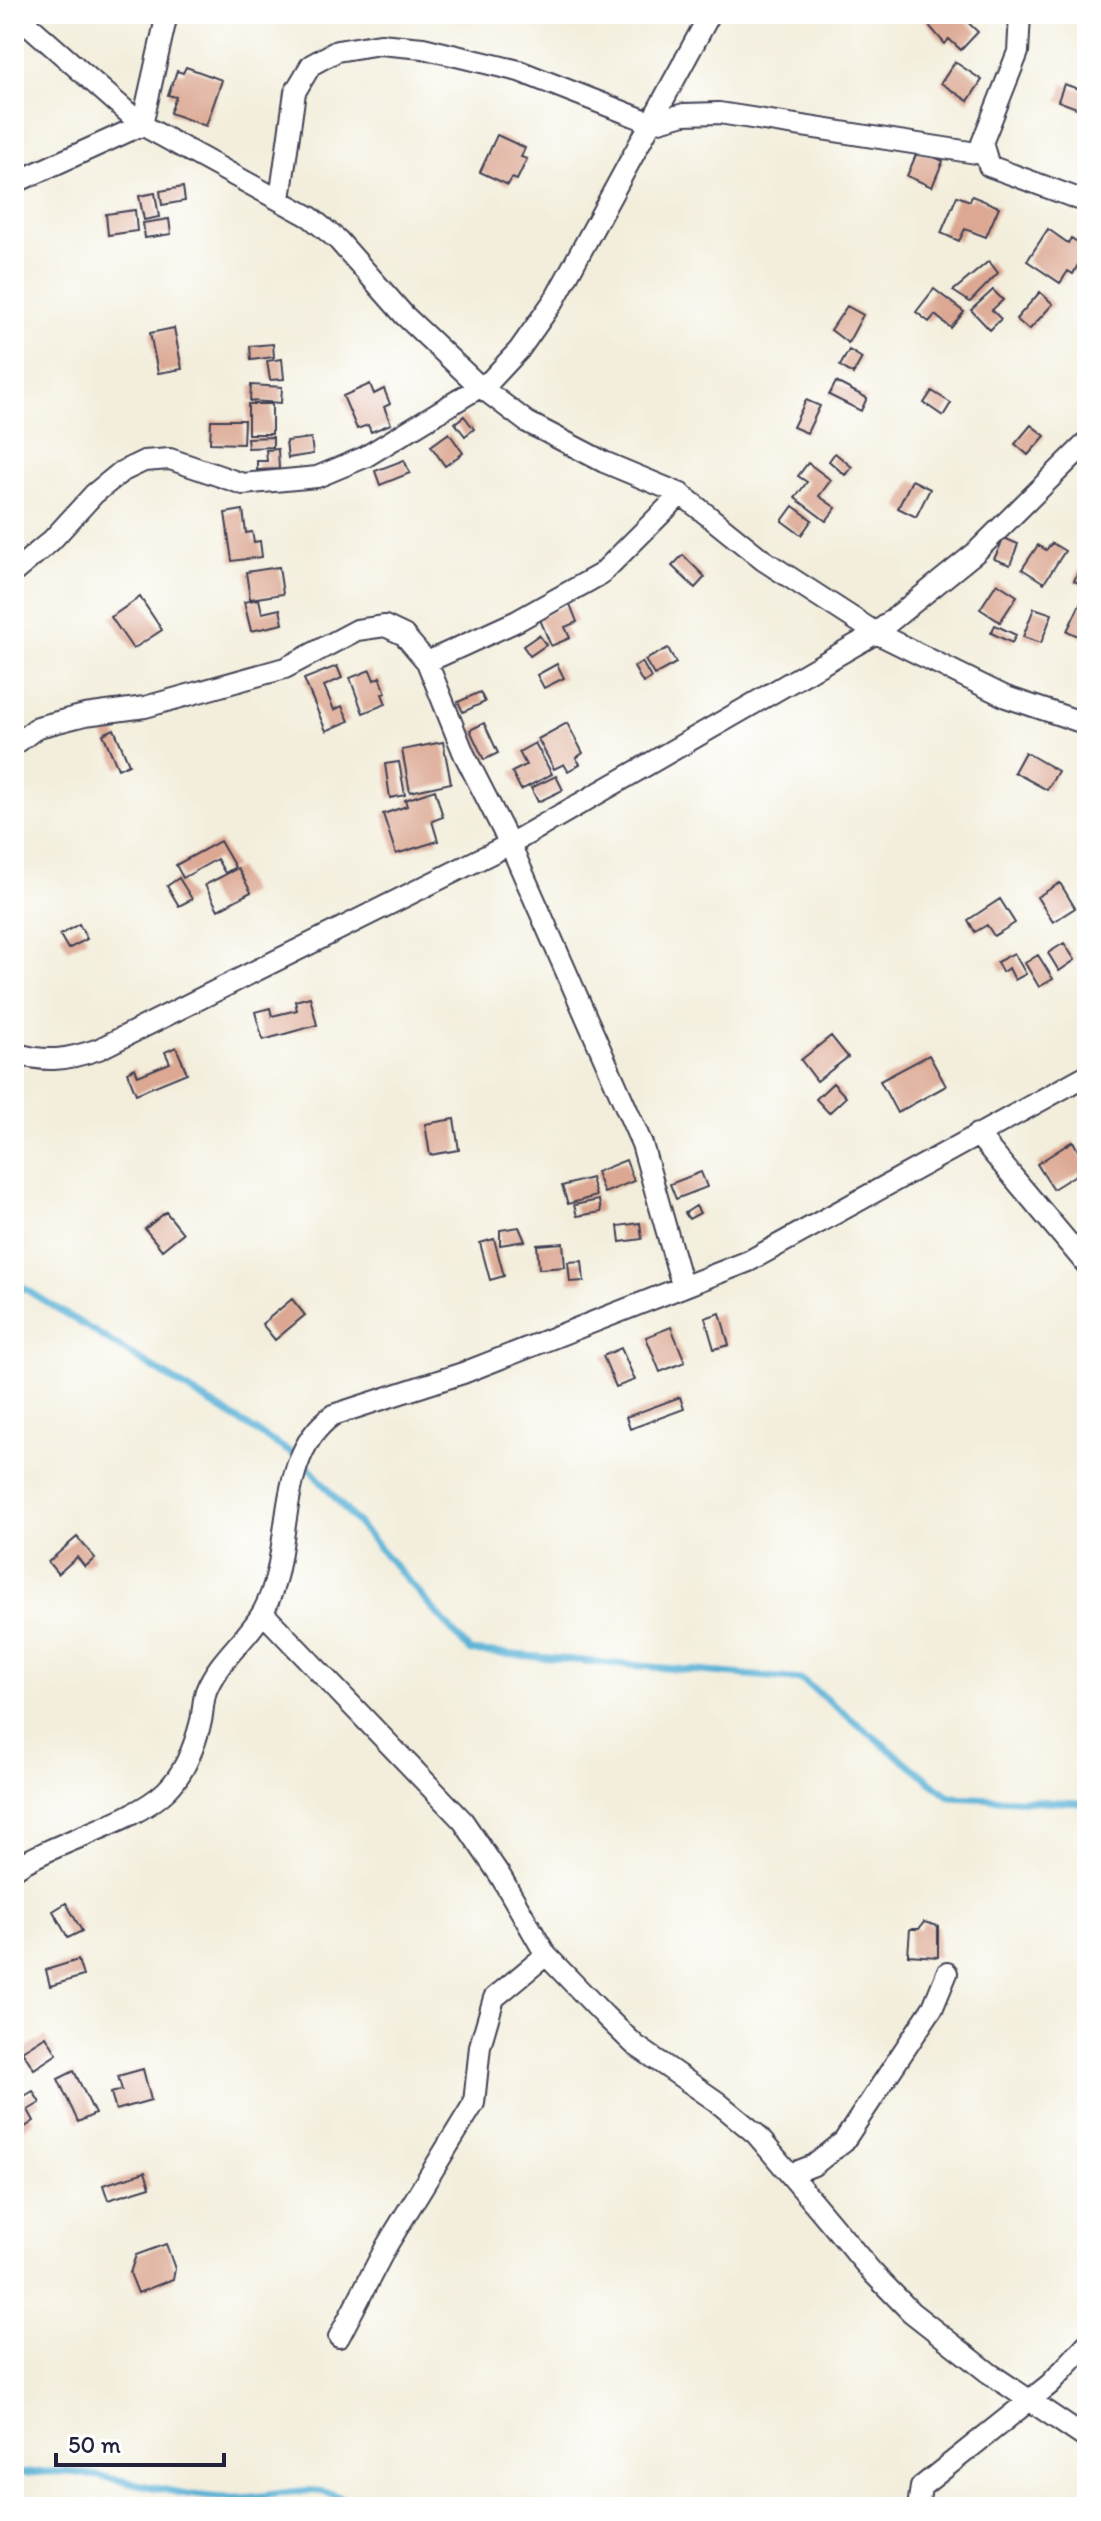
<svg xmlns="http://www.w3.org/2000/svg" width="1101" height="2521" viewBox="0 0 1101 2521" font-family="Itim,sans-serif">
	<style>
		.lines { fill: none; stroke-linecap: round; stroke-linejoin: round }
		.stream { stroke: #59b1d6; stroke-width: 7 }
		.building { fill: #dca893 }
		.street-casing { stroke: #414153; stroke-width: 24 }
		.street { stroke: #fff; stroke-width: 20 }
	</style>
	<rect width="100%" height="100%" fill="#fff"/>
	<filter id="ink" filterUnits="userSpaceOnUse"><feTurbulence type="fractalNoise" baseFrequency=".0125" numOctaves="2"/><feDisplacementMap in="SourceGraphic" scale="16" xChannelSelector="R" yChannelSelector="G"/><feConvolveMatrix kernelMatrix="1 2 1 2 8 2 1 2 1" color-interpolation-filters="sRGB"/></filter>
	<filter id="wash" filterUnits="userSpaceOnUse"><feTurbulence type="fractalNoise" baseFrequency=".006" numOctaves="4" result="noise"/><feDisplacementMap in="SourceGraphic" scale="32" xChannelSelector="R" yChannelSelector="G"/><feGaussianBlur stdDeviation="1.8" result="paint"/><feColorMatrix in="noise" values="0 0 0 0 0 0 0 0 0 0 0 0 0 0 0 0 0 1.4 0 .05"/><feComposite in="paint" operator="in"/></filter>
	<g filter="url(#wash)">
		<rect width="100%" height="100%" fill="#f3eedb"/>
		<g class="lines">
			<path class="stream" d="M14 1282 301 1459 470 1651 802 1680 950 1797 1083 1803 1087 1806
				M14 2474C32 2473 52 2471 70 2472 132 2478 189 2503 253 2497 286 2494 326 2480 354 2507"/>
		</g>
		<g id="blocks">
			<path class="building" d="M919 14H959L978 32 961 50 949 39 945 44Z
				M955 62 982 80 968 101 941 83Z
				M186 67 222 80 206 126 170 113 176 97 168 95 177 71 183 73Z
				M1064 84 1087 92V112L1058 101Z
				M497 135 525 148 521 157 527 159 517 180 512 178 508 185 480 172Z
				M918 150 943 161 932 187 907 176Z
				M183 187 185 201 162 205 160 191Z
				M155 193 159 217 144 220 139 196Z
				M957 196 970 201 972 196 999 207 986 237 965 229 959 241 941 233Z
				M135 210 137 231 108 235 106 214Z
				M169 219 171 234 145 238 143 223Z
				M1048 229 1068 243 1071 238 1087 248 1073 274 1068 271 1060 283 1027 261Z
				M989 261 998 273 970 302 953 291Z
				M934 289 964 312 951 328 935 315 929 322 916 312Z
				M993 290 1003 300 992 310 1001 319 990 330 971 310Z
				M1040 292 1053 304 1029 330 1016 319Z
				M847 306 863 315 848 343 831 330Z
				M174 328 182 369 158 373 150 333Z
				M273 344 274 357 251 360 250 346Z
				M849 350 862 358 853 374 840 366Z
				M282 359 284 379 270 380 267 361Z
				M836 382 867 398 861 411 829 395Z
				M370 384 374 394 384 389 390 404 384 407 391 424 371 432 368 425 357 429 343 396Z
				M251 385 282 387 281 403 250 401Z
				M932 391 951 403 943 416 924 403Z
				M806 400 820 406 807 433 793 427Z
				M248 404H272V434H248Z
				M464 416 474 429 465 436 455 423Z
				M211 420H244L243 444 210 443Z
				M1031 425 1045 436 1028 455 1015 444Z
				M449 433 463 453 445 466 431 446Z
				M273 437V447L248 448 247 438Z
				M311 438 313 454 288 458 286 441Z
				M278 449 279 469 257 470V461H267L266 450Z
				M835 453 852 467 845 475 829 461Z
				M404 460 410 473 380 485 375 471Z
				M808 463 831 480 819 496 836 508 826 521 795 498 807 482 798 476Z
				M912 480 930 489 916 517 898 508Z
				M793 506 812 520 801 535 782 521Z
				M243 510 246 533 252 532 254 542 260 541 262 557 232 561 225 513Z
				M1004 538 1018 544 1010 565 994 559Z
				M1052 543 1065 551 1044 583 1022 569 1038 545 1046 550Z
				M1087 551V587L1074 581Z
				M683 555 705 577 695 588 672 566Z
				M279 567 283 594 250 599 246 572Z
				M997 583 1017 596 1000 622 980 609Z
				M140 597 162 630 133 649 111 617Z
				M259 599 262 613 280 609 283 624 251 631 244 602Z
				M570 604 577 622 565 627 570 638 551 646 539 617Z
				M1080 604 1087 607V640L1067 631Z
				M1034 608 1052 614 1041 643 1023 637Z
				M995 625 1016 635 1012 643 991 633Z
				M539 635 546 645 530 656 523 646Z
				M668 648 676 663 654 675 645 660Z
				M642 662 651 678 643 683 634 667Z
				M557 664 564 678 544 688 537 675Z
				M337 666 342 678 324 686 334 710 342 706 349 721 326 731 304 679Z
				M370 670 374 680 380 677 386 693 382 694 386 704 363 713 350 678Z
				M480 692 485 702 463 712 458 702Z
				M484 723 498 753 484 760 470 730Z
				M567 723 583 753 576 758 580 764 568 771 564 764 554 769 538 739Z
				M114 729 129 764 118 769 103 734Z
				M443 742 451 783 410 792 402 750Z
				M535 743 552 774 521 790 512 772 526 765 519 752Z
				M1025 752 1058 771 1047 790 1014 772Z
				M399 762 405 795 390 798 385 764Z
				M556 776 563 790 538 802 531 788Z
				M435 790 443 817 432 821 438 841 396 854 383 814 407 806 405 800Z
				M220 841 235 867 225 873 217 859 183 878 176 865Z
				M238 868 251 892 218 910 205 885Z
				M179 878 192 899 179 906 167 886Z
				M1060 883 1075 908 1053 922 1037 897Z
				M1000 899 1015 923 994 936 987 925 975 932 968 920Z
				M79 924 87 939 68 949 60 935Z
				M1064 943 1075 960 1059 971 1048 953Z
				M1014 953 1026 974 1015 980 1009 968 1002 972 997 962Z
				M1038 955 1053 979 1039 987 1025 963Z
				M310 997 317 1025 263 1040 255 1012 270 1008 272 1016 297 1010 295 1001Z
				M831 1036 848 1057 817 1081 801 1060Z
				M176 1047 187 1073 136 1094 127 1072 135 1068 138 1076 170 1063 165 1052Z
				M929 1055 946 1086 897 1113 880 1081Z
				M833 1083 846 1097 829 1113 816 1099Z
				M454 1119 459 1150 430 1155 425 1124Z
				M1073 1141 1087 1168 1053 1189 1037 1164Z
				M626 1160 634 1181 604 1193 596 1172Z
				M701 1172 707 1187 676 1199 670 1184Z
				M591 1178 596 1196 568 1204 562 1186Z
				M599 1200 601 1212 577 1216 574 1205Z
				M696 1206 700 1213 689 1219 685 1213Z
				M166 1212 183 1233 162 1250 145 1229Z
				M640 1223 642 1239 620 1242 618 1226Z
				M519 1227 525 1241 500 1245V1230Z
				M494 1239 504 1276 490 1280 480 1243Z
				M563 1243 565 1267 539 1269 537 1245Z
				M582 1261 584 1281 570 1282 568 1262Z
				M292 1299 305 1315 275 1340 262 1324Z
				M720 1313 729 1345 714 1349 705 1318Z
				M671 1327 685 1362 660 1372 646 1337Z
				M621 1348 635 1380 616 1387 603 1356Z
				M680 1397 684 1409 630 1429 626 1417Z
				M1081 1517H1087V1559L1078 1535Z
				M77 1537 95 1558 85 1567 77 1557 58 1574 48 1562Z
				M66 1903 82 1931 68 1938 53 1911Z
				M924 1922 938 1926V1957L908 1955 910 1929H919Z
				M78 1960 83 1976 50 1986 46 1970Z
				M46 2036 57 2054 34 2069 22 2051Z
				M143 2069 151 2100 116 2110 111 2093 122 2090 118 2076Z
				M74 2071 95 2114 78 2122 58 2079Z
				M33 2091 40 2103 28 2110 34 2121 22 2129 14 2116V2102Z
				M145 2172 150 2187 108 2200 103 2185Z
				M166 2244 175 2269 173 2279 138 2293 130 2273 136 2255Z"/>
		</g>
	</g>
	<g filter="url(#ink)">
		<use href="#blocks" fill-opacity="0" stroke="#414153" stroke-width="2"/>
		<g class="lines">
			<g class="street-casing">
				<path id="street" d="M16 14 142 125 310 217 338 240 404 315 478 385 527 422 604 462 681 494 763 560 876 633 1006 697 1087 724
					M1020 14 1018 52 982 143 989 166 1087 202
					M14 183 142 125 167 14
					M280 199 295 92 311 65 337 51 380 44 423 48 519 71 652 123 684 114 719 113 983 154
					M14 572 52 540 94 494 121 472 144 461 170 459 243 484 317 477 365 457 491 380 519 350 555 299 710 14
					M427 662 517 621 601 574 681 494
					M14 745 38 727 85 715 145 707 285 668 357 630 385 626 404 635 427 662 464 754 510 844 642 1144 682 1285
					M14 1053C46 1063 67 1060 99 1049L510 844 876 633 975 553 1087 442
					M977 1134 1087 1265
					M263 1613 463 1821 501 1877 546 1955 605 2016 635 2045 716 2101 756 2134 872 2272 911 2312 989 2373 1087 2439
					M14 1869C56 1841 133 1823 166 1791 184 1774 195 1745 201 1721 203 1711 203 1700 206 1691 218 1660 247 1640 263 1612 296 1552 272 1459 333 1415L463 1373 749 1261 1087 1075
					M791 2174 814 2165 844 2141 933 2007 947 1973
					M339 2337 387 2245 474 2103 480 2046 494 1998 546 1955
					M918 2507 921 2487 1050 2384 1087 2344"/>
			</g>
			<use href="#street" class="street"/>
		</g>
	</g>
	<rect width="1101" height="2521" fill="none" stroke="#fff" stroke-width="48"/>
	<path d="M56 2453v12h168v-12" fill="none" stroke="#22223b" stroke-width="4"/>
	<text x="68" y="2453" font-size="24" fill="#22223b" stroke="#ffffff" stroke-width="6" paint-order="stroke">50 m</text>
</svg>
